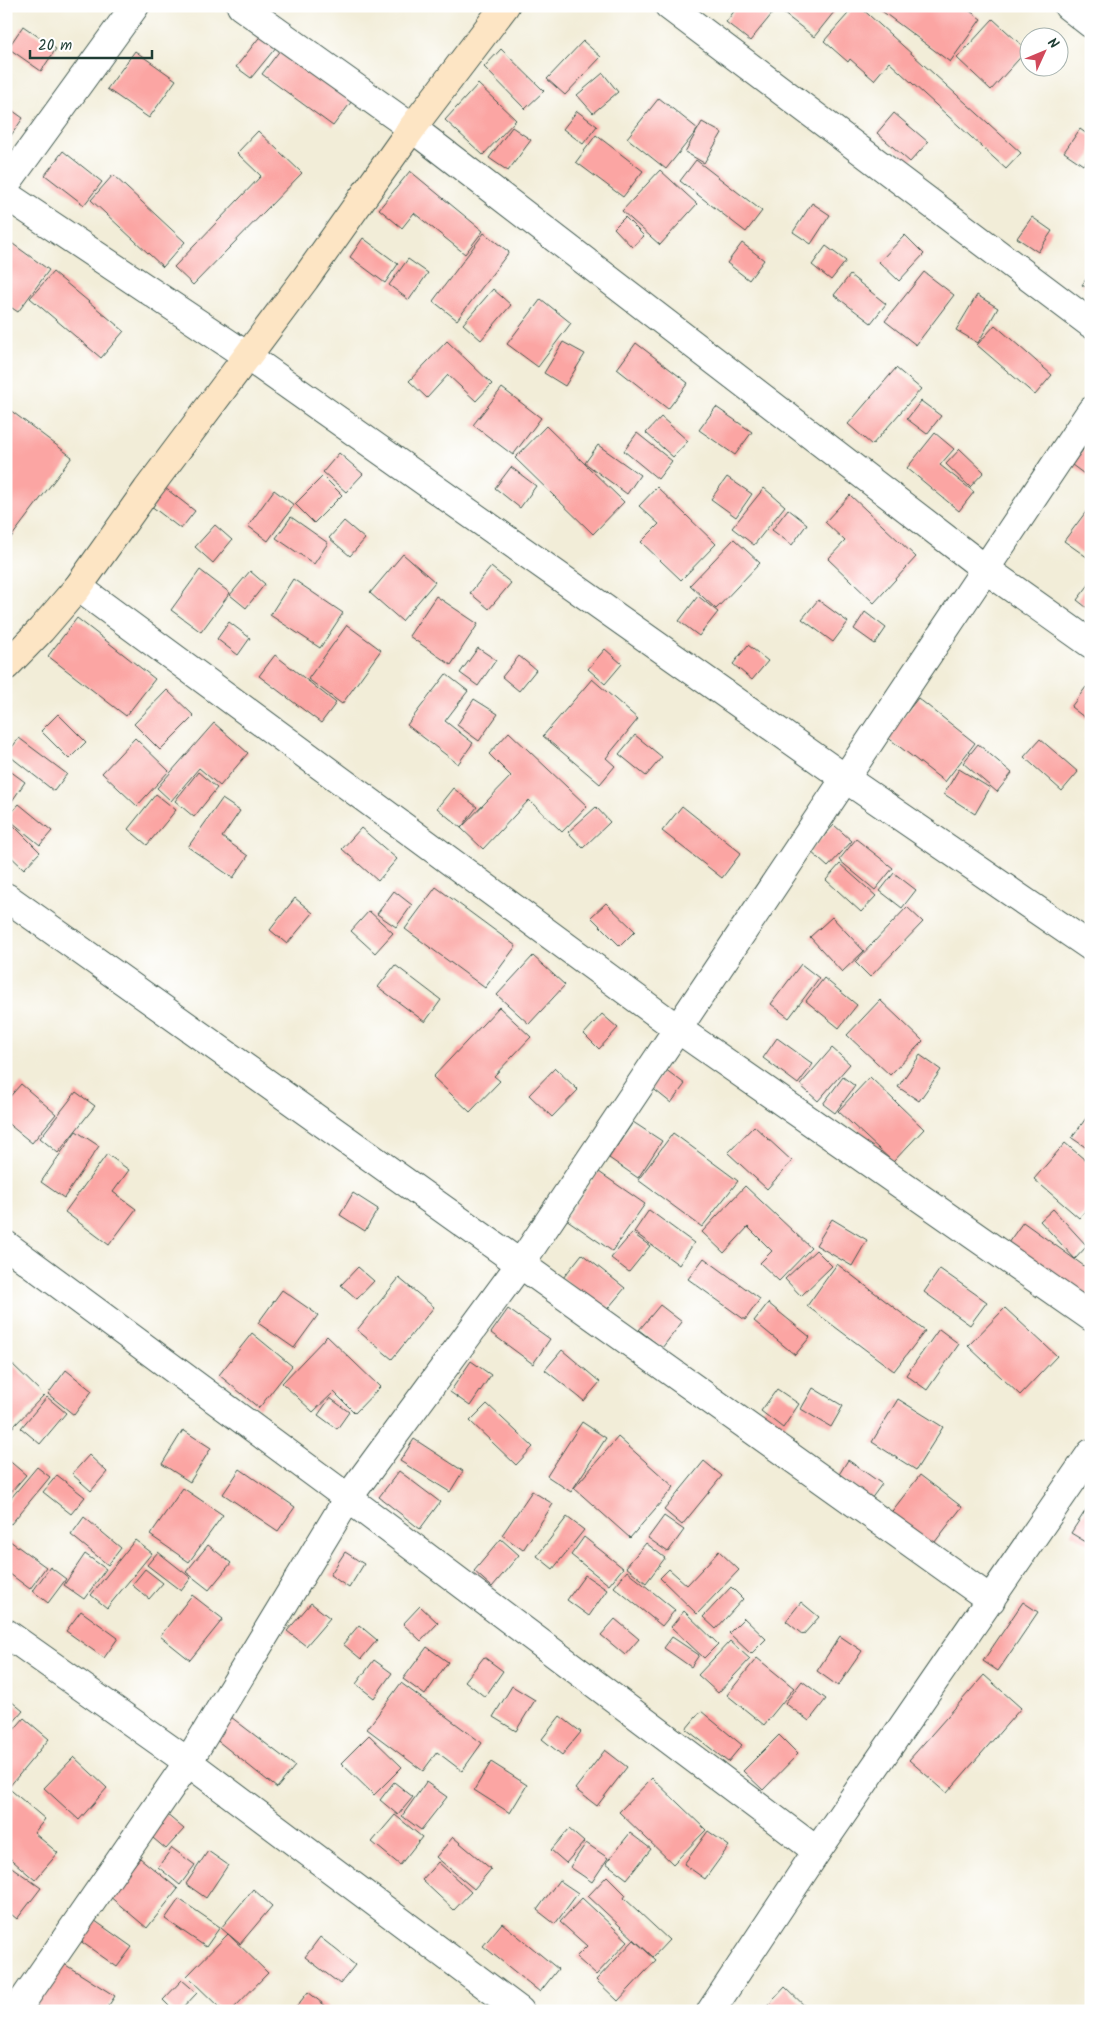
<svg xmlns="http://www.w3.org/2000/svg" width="1097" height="2017" viewBox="0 0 1097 2017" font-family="Kalam,sans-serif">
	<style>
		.building { fill: #fba5a3 }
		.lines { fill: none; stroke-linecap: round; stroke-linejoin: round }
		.minor-casing { stroke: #3f574d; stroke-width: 30 }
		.secondary-casing { stroke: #3f574d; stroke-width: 30 }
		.minor { stroke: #fff; stroke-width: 28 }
		.secondary { stroke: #fde5c4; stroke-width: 28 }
	</style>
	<rect width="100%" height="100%" fill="#fff"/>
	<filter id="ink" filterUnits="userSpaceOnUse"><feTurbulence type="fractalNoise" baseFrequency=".02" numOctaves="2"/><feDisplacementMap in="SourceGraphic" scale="10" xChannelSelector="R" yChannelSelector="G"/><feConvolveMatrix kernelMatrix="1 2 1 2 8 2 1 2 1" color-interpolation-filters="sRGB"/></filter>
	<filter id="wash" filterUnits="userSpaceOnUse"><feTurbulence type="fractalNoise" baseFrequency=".0096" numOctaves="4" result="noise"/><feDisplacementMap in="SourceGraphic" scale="20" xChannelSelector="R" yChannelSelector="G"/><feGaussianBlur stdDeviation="1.12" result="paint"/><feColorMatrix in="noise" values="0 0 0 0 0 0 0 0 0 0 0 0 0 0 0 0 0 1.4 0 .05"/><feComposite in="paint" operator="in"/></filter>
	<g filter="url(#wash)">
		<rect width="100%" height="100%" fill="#f2edd8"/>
		<g id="blocks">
			<path class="building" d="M738 6H762L772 14 750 41 726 22Z
				M774 6H837L838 7 814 37Z
				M855 6H859L1021 153 1006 169 889 62 874 80 850 59 848 62 824 41Z
				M875 6H963L981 19 950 62Z
				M993 19 1027 50 991 90 957 58Z
				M23 26 56 49 41 71 8 48Z
				M262 34 277 46 251 78 236 67Z
				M583 41 601 57 565 95 547 79Z
				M284 45 355 97 333 126 262 74Z
				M501 49 544 91 525 109 484 67Z
				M135 51 176 80 149 118 107 89Z
				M603 73 618 92 593 113 577 95Z
				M478 84 516 120 483 155 445 120Z
				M659 98 698 129 666 169 627 138Z
				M6 106 23 118 10 137 6 134Z
				M577 111 597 126 583 144 563 129Z
				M894 113 928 142 910 162 877 133Z
				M702 122 722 133 704 163 685 152Z
				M512 127 531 140 508 171 489 158Z
				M1080 129 1091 137V155L1083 165 1064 152Z
				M258 131 302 173 193 285 174 267 261 176 237 153Z
				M596 135 643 171 623 197 576 162Z
				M63 151 102 182 84 205 45 175Z
				M696 160 762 211 746 232 680 181Z
				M660 170 697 204 660 245 622 211Z
				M410 171 483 231 465 254 414 213 402 228 379 209Z
				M113 175 185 242 163 267 91 200Z
				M812 203 830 215 811 244 793 232Z
				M625 217 644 236 632 247 614 228Z
				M1032 217 1052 231 1038 252 1017 238Z
				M484 233 509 252 457 320 433 301Z
				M905 235 924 254 899 281 879 262Z
				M363 238 398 264 385 283 350 257Z
				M6 239 49 270 18 312 6 304Z
				M742 243 764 260 749 280 727 263Z
				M826 246 846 261 831 280 812 265Z
				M408 259 428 273 409 300 389 285Z
				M53 272 124 331 101 358 30 298Z
				M924 272 954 295 916 345 885 321Z
				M1091 272V290L1082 285Z
				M850 275 886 304 871 323 834 295Z
				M493 289 511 305 481 340 463 324Z
				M977 295 998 308 978 343 956 330Z
				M541 299 571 323 538 367 507 344Z
				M995 325 1052 375 1035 395 977 345Z
				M447 341 492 384 476 401 448 375 427 398 409 381Z
				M563 342 585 354 565 386 544 373Z
				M636 343 688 383 668 409 617 369Z
				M896 368 921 389 872 445 848 424Z
				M502 388 541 418 513 455 473 425Z
				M921 401 941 416 927 434 907 419Z
				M716 407 752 432 735 455 699 430Z
				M10 410 72 457 6 544V415Z
				M661 417 688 441 673 457 646 433Z
				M546 426 624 502 593 534 515 458Z
				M637 433 672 461 658 479 624 451Z
				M935 433 954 449 940 465 974 492 959 511 907 468Z
				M598 445 640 475 627 494 585 463Z
				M1085 447 1091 451V479L1072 465Z
				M960 449 984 472 970 487 946 464Z
				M339 453 363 474 346 492 323 472Z
				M511 467 536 486 520 508 495 488Z
				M323 476 342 495 314 523 295 504Z
				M727 477 752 494 736 517 711 499Z
				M160 484 195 511 181 529 146 502Z
				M657 487 716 544 681 580 641 542 659 524 639 506Z
				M764 488 785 506 754 545 732 528Z
				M274 490 294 505 268 541 248 526Z
				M850 495 916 557 874 603 828 559 845 541 825 522Z
				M1091 505V560L1064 541Z
				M788 509 807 524 792 545 772 530Z
				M291 517 328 543 314 564 276 538Z
				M344 521 365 539 350 556 329 538Z
				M215 525 232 540 213 563 195 547Z
				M734 539 760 563 716 609 690 585Z
				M403 554 435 582 402 621 370 593Z
				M491 567 511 583 489 609 470 593Z
				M200 570 230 593 201 632 171 610Z
				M250 571 265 584 246 608 230 595Z
				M293 579 343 613 320 648 270 615Z
				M1091 582V611L1077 600Z
				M436 596 478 624 451 665 409 636Z
				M698 596 718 612 699 636 679 621Z
				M818 600 848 622 833 642 802 619Z
				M865 612 886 628 875 644 854 629Z
				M77 618 155 679 126 716 48 656Z
				M229 622 250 638 238 655 217 639Z
				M347 625 381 650 342 704 308 679Z
				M748 645 768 661 752 680 733 664Z
				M478 648 496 660 478 686 460 673Z
				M605 649 622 664 605 684 588 669Z
				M275 655 336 703 321 723 259 676Z
				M519 656 536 670 519 691 502 677Z
				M446 674 468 691 445 721 473 743 458 764 407 725Z
				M592 679 638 719 606 758 615 766 600 784 543 736Z
				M1086 687 1091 691 1089 721 1071 707Z
				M167 690 194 716 160 750 134 724Z
				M918 698 975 743 945 782 887 737Z
				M474 699 498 714 479 741 457 725Z
				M58 714 86 742 69 759 41 731Z
				M214 723 248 753 220 786 199 768 171 801 157 788Z
				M509 732 587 806 562 832 529 800 483 849 461 828 511 776 489 754Z
				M635 735 662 757 646 776 619 754Z
				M19 738 67 774 54 791 7 754Z
				M135 738 169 771 137 806 102 773Z
				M1040 739 1078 772 1062 791 1024 757Z
				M978 744 1012 773 997 792 963 763Z
				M6 768 25 782 10 804 6 802Z
				M959 769 990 788 975 814 944 794Z
				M198 772 217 788 194 817 175 801Z
				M453 788 477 807 461 828 437 808Z
				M156 794 176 810 147 845 128 829Z
				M222 799 240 811 222 837 248 856 233 878 188 847Z
				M19 804 52 831 40 845 7 818Z
				M682 806 741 853 722 878 662 831Z
				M596 807 610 822 583 848 568 832Z
				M6 818 40 852 24 869 6 852Z
				M834 825 852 841 828 867 810 851Z
				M361 828 397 859 378 881 342 849Z
				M856 839 893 868 875 890 839 860Z
				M840 864 876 896 861 912 826 880Z
				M894 873 916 890 902 908 880 891Z
				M436 887 516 946 485 988 405 929Z
				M394 891 412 905 396 927 377 914Z
				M295 898 313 913 287 944 270 930Z
				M606 903 635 931 620 946 591 917Z
				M907 907 923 922 870 977 855 962Z
				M369 911 393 933 375 953 351 931Z
				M832 917 864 951 842 972 810 937Z
				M533 956 565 985 529 1024 497 995Z
				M801 964 819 978 789 1018 771 1004Z
				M395 965 441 1000 425 1022 378 987Z
				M824 978 857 1005 839 1028 806 1001Z
				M880 1000 923 1041 890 1075 847 1035Z
				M499 1007 531 1037 494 1076 500 1081 470 1112 433 1077Z
				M602 1014 618 1028 599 1049 584 1034Z
				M777 1038 813 1064 798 1084 763 1058Z
				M832 1048 850 1064 818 1101 800 1085Z
				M920 1055 941 1070 919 1101 898 1087Z
				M555 1068 578 1090 552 1117 529 1095Z
				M665 1069 685 1084 671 1103 651 1087Z
				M843 1077 855 1086 835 1113 823 1104Z
				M870 1077 924 1129 893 1162 838 1111Z
				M21 1084 56 1114 32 1143 6 1122V1101Z
				M76 1092 95 1106 58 1153 40 1138Z
				M1091 1111V1151L1072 1138Z
				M633 1122 662 1141 638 1178 609 1158Z
				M754 1126 792 1161 767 1189 728 1153Z
				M76 1131 99 1146 64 1198 41 1182Z
				M673 1133 738 1181 702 1227 638 1180Z
				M1065 1143 1091 1165V1205L1079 1218 1034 1179Z
				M107 1154 129 1170 113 1192 136 1209 109 1245 65 1212Z
				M599 1172 645 1204 612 1251 566 1219Z
				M745 1186 811 1248 779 1281 760 1263 772 1251 748 1227 724 1253 702 1232Z
				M353 1193 378 1209 365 1231 340 1215Z
				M1053 1209 1087 1246 1075 1259 1040 1221Z
				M649 1210 694 1243 679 1265 634 1232Z
				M832 1219 867 1240 852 1266 816 1245Z
				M1023 1222 1091 1271V1304L1008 1243Z
				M632 1233 650 1246 629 1272 611 1258Z
				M816 1250 832 1266 801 1296 785 1279Z
				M582 1254 625 1288 604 1313 563 1278Z
				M704 1258 760 1299 745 1320 688 1279Z
				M837 1264 925 1331 894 1371 807 1306Z
				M358 1267 374 1281 357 1299 341 1285Z
				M940 1269 987 1302 970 1325 924 1292Z
				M399 1278 434 1307 392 1359 357 1330Z
				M282 1290 318 1315 294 1348 258 1323Z
				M768 1303 810 1337 795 1355 754 1321Z
				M660 1305 682 1322 662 1348 639 1330Z
				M1005 1308 1057 1356 1020 1395 968 1346Z
				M508 1309 550 1339 533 1364 491 1333Z
				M939 1329 959 1344 927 1390 906 1375Z
				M252 1333 292 1366 259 1408 219 1375Z
				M327 1336 380 1387 355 1413 334 1392 313 1412 282 1383Z
				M562 1350 600 1382 584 1401 545 1370Z
				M6 1358 44 1395 12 1428 6 1422Z
				M471 1361 491 1375 470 1406 450 1392Z
				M66 1370 92 1391 74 1415 48 1394Z
				M813 1388 843 1406 831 1427 801 1409Z
				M777 1389 799 1404 783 1428 761 1411Z
				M47 1397 66 1413 40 1444 21 1428Z
				M330 1398 349 1412 337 1429 318 1415Z
				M898 1399 943 1427 916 1470 872 1442Z
				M487 1404 533 1447 516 1465 470 1421Z
				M582 1422 606 1438 571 1492 547 1476Z
				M183 1430 211 1448 190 1482 162 1464Z
				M618 1437 674 1487 630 1538 574 1488Z
				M414 1439 463 1471 450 1492 400 1461Z
				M89 1455 107 1472 91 1491 72 1474Z
				M6 1458 26 1475 6 1498Z
				M848 1460 882 1484 871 1499 838 1476Z
				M704 1461 722 1476 682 1525 664 1510Z
				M37 1467 50 1477 11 1524 6 1521V1504Z
				M240 1469 295 1507 278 1531 223 1494Z
				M399 1471 440 1502 420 1529 379 1497Z
				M57 1475 85 1497 71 1514 43 1492Z
				M920 1475 962 1507 931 1547 889 1515Z
				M183 1488 223 1515 189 1562 150 1535Z
				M532 1491 553 1504 523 1550 502 1535Z
				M1091 1502V1545L1071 1533Z
				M664 1516 684 1530 668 1552 648 1538Z
				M84 1517 121 1548 108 1565 71 1535Z
				M567 1517 584 1530 553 1569 537 1556Z
				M584 1537 623 1568 609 1585 571 1555Z
				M501 1539 519 1555 492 1587 474 1571Z
				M135 1540 152 1553 107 1608 91 1595Z
				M10 1541 46 1567 30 1589 6 1571V1547Z
				M646 1543 665 1558 646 1583 626 1567Z
				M208 1545 231 1563 209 1590 186 1572Z
				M719 1551 739 1570 697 1614 660 1578 669 1569 687 1585Z
				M158 1552 191 1578 181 1591 147 1565Z
				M345 1552 364 1564 349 1588 330 1575Z
				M85 1554 106 1569 84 1599 64 1585Z
				M50 1567 66 1579 48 1603 33 1591Z
				M145 1569 163 1583 149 1599 132 1585Z
				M627 1571 675 1610 662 1626 614 1587Z
				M585 1575 607 1590 589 1616 567 1600Z
				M731 1587 743 1599 716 1629 703 1617Z
				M192 1595 223 1619 190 1660 160 1636Z
				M801 1602 819 1617 803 1635 786 1621Z
				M1023 1602 1038 1612 998 1671 983 1661Z
				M311 1603 330 1618 306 1646 287 1631Z
				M420 1606 438 1623 421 1641 403 1624Z
				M81 1611 118 1638 104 1658 66 1631Z
				M684 1611 718 1644 704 1658 671 1627Z
				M744 1618 766 1639 751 1654 729 1633Z
				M615 1619 639 1639 625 1655 601 1635Z
				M359 1625 377 1640 361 1659 343 1644Z
				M840 1636 862 1651 838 1686 817 1671Z
				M672 1637 699 1655 691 1667 664 1648Z
				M730 1641 750 1659 718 1693 698 1675Z
				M427 1647 448 1662 425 1695 403 1679Z
				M484 1657 503 1671 485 1697 465 1681Z
				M757 1658 794 1688 764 1725 727 1695Z
				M374 1660 392 1673 374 1698 356 1684Z
				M984 1675 1021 1708 947 1793 909 1760Z
				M802 1681 826 1699 809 1721 785 1703Z
				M401 1683 482 1743 462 1771 437 1752 423 1771 367 1729Z
				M512 1686 535 1700 516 1731 493 1717Z
				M6 1697 23 1711 6 1731Z
				M701 1711 742 1745 728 1762 686 1729Z
				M560 1716 581 1732 562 1755 542 1739Z
				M231 1717 295 1766 277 1788 214 1738Z
				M24 1718 49 1739 9 1787 6 1784V1739Z
				M369 1735 402 1767 374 1795 341 1763Z
				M779 1735 798 1754 763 1790 743 1771Z
				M605 1750 627 1767 597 1806 575 1789Z
				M74 1757 107 1788 79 1820 44 1788Z
				M491 1762 527 1785 510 1813 474 1790Z
				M652 1778 706 1830 673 1864 619 1812Z
				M394 1782 413 1797 398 1815 380 1800Z
				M426 1782 447 1797 421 1830 402 1816Z
				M6 1786 45 1819 34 1833 58 1853 35 1880 6 1855Z
				M165 1813 184 1829 166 1849 147 1833Z
				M395 1815 422 1837 400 1865 372 1842Z
				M569 1829 584 1842 566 1863 551 1850Z
				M708 1831 729 1846 705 1879 684 1864Z
				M630 1833 651 1849 627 1879 606 1863Z
				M453 1837 491 1869 474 1889 436 1857Z
				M586 1843 608 1858 592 1882 570 1867Z
				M172 1848 195 1865 180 1885 158 1867Z
				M208 1851 228 1865 206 1898 186 1884Z
				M140 1858 178 1889 147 1928 109 1896Z
				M438 1862 471 1892 454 1910 422 1880Z
				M6 1863 41 1888 17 1919 6 1910Z
				M607 1876 626 1895 624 1898 669 1940 653 1957 588 1896Z
				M559 1880 578 1893 555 1924 537 1910Z
				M253 1889 272 1906 240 1944 221 1928Z
				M582 1898 628 1941 596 1975 576 1957 587 1946 560 1922Z
				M179 1899 220 1927 206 1947 165 1919Z
				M91 1918 132 1947 117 1967 76 1938Z
				M502 1923 558 1969 540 1992 483 1946Z
				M228 1934 268 1973 231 2011H223L187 1976Z
				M320 1937 355 1965 340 1984 305 1957Z
				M634 1940 656 1960 618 2001 596 1980Z
				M61 1962 115 1996 105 2011H44L35 2005Z
				M182 1980 197 1993 180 2011H174L163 2000Z
				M785 1987 810 2011H763Z
				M308 1992 332 2011H293Z"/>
		</g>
	</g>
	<g filter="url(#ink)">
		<use href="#blocks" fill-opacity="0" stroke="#3f574d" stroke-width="1"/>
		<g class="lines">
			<g class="minor-casing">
				<path id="minor" d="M241 6 412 128 984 568 1091 644
					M669 6 1091 324
					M1068 6 1091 24
					M6 184 135 6
					M6 195 247 356 846 779 1091 947
					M78 587 678 1029 1091 1317
					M6 897 991 1600
					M6 1245 348 1498 817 1851
					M6 1633 188 1762 520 2011
					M16 2011 188 1762 348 1498 521 1263 1091 411
					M711 2011 817 1851 1091 1453"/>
			</g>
			<g class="secondary-casing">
				<path id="secondary" d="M6 666 41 630 78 587 147 490 305 279 412 128 505 6"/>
			</g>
			<use href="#minor" class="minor"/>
			<use href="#secondary" class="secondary"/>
		</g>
	</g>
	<rect width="1097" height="2017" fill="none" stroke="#fff" stroke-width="25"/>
	<g transform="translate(1044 52) rotate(46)"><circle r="24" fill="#ffffff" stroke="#a5b1ae"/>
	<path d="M0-4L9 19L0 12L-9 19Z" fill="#d1495b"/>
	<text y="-8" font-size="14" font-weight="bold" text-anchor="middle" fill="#1f3d34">N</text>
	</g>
	<path d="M30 50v8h122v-8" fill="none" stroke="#1f3d34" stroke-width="2.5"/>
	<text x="38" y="50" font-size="15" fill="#1f3d34" stroke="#ffffff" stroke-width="4" paint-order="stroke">20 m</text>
</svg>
